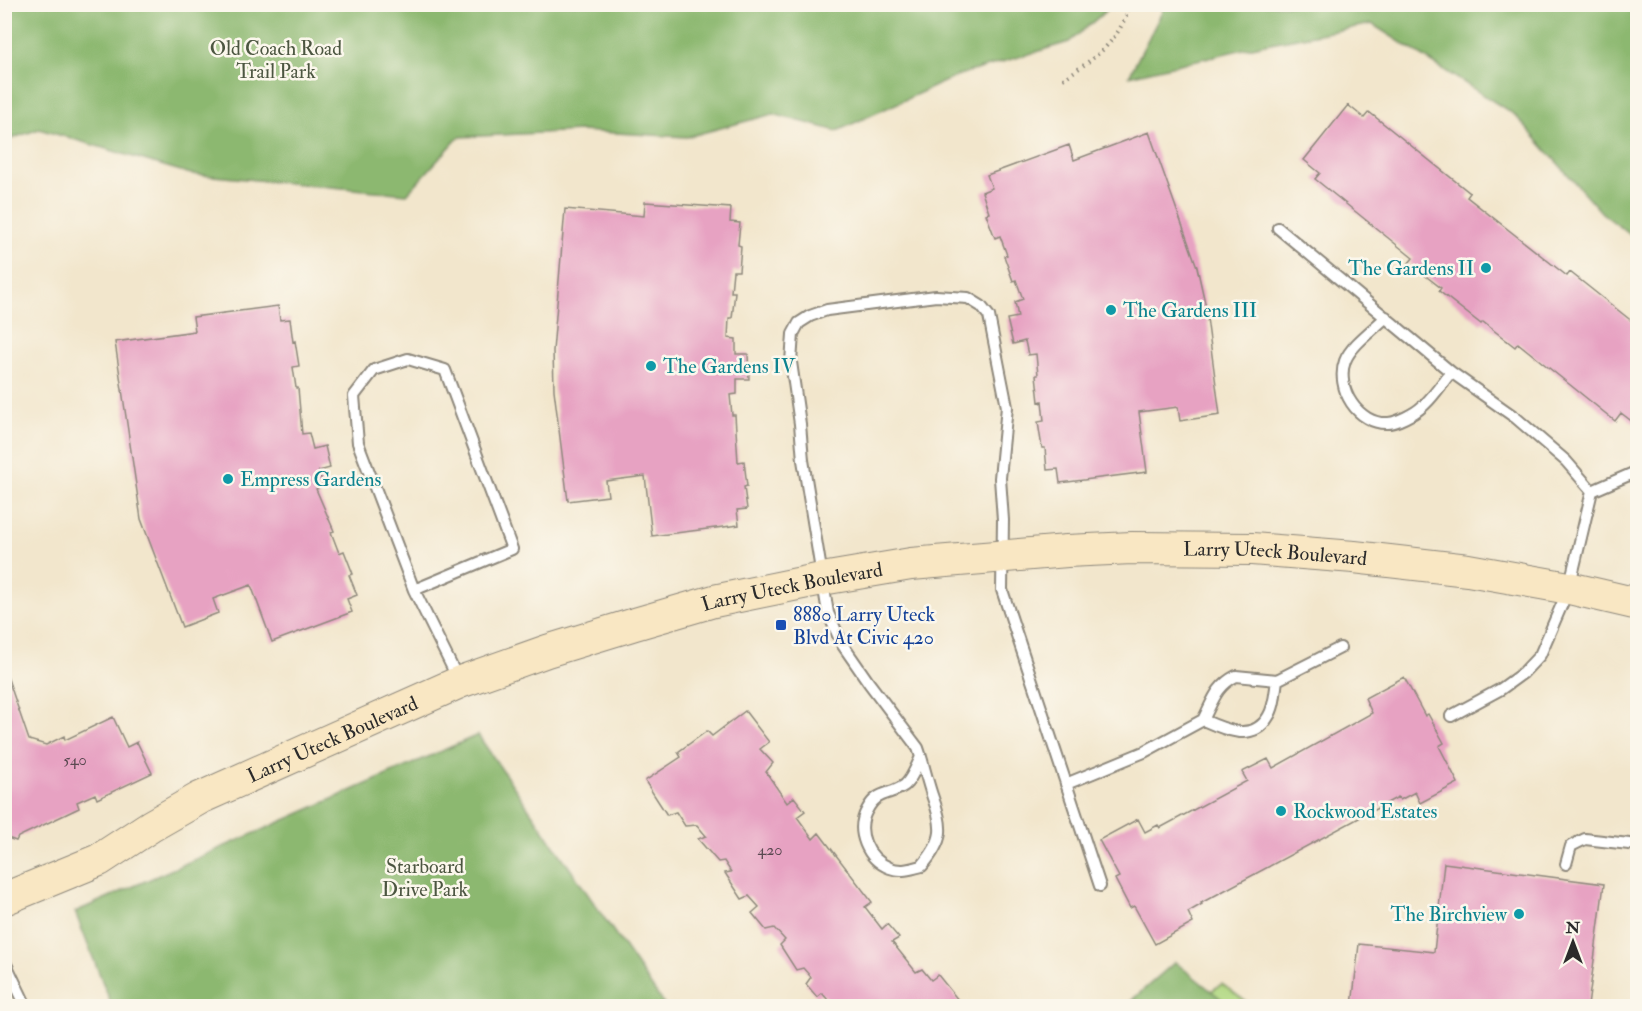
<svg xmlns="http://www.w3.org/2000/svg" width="1642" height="1011" viewBox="0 0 1642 1011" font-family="'IM FELL Double Pica',serif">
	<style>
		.green { fill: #b1d882; stroke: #6e8256; stroke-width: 1.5 }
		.forest { fill: #8cb870; stroke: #5c724e; stroke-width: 1.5 }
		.building { fill: #e7a2c2 }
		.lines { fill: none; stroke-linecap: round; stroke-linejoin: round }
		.lane-casing { stroke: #8e887c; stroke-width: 14 }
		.secondary-casing { stroke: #8e887c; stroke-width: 34 }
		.path { stroke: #8e887c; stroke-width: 4; stroke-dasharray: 1.5 4.5; stroke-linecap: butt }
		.lane { stroke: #fff; stroke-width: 10 }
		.secondary { stroke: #f9e7c3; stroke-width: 32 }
		.culture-dot { fill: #0f9aa8; stroke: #fbf7ec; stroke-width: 2 }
		.transit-dot { fill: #1a4fb4; stroke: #fbf7ec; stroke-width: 2 }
		.labels { text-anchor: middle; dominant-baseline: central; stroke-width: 5; stroke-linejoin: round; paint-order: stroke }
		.number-label { font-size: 16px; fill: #5a4951 }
		.park-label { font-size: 20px; fill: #4c5641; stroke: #fbf7ec }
		.culture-label { font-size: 20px; fill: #0d838f; stroke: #fbf7ec; text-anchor: start }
		.street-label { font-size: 20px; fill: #2b2b2b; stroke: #fbf7ec }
		.transit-label { font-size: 20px; fill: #164399; stroke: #fbf7ec; text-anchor: start }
	</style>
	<rect width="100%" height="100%" fill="#fbf7ec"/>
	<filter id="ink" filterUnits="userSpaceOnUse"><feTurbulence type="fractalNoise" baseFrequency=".0167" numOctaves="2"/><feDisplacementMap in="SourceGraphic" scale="12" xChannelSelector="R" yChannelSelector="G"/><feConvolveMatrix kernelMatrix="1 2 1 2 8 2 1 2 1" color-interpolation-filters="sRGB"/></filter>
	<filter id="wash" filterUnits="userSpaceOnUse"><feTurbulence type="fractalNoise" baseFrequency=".008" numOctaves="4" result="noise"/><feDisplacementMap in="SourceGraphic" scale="24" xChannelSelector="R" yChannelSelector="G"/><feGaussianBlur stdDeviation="1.35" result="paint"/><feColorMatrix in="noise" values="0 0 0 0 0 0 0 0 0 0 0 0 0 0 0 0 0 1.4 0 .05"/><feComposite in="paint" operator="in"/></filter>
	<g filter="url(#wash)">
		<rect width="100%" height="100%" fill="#f2e6cc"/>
		<path class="green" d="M1222 984 1252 1006H1187Z"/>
		<path class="forest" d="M4 5 5 4 1108 5 1107 10 1069 42 959 75 837 131 773 114 687 137 580 131 459 137 407 194 191 174 39 129 5 141Z
			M1161 5H1637V240L1602 213 1515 115 1372 24 1265 44 1129 76 1162 12Z
			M478 735 665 1006H112L75 912Z
			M1175 962 1230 1006H1125Z"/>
		<g id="blocks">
			<path class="building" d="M1348 105 1364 118 1369 112 1470 193 1467 197 1567 276 1570 272 1638 326V426L1621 413 1615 421 1518 343 1515 347 1483 322 1481 324 1439 291 1441 288 1409 263 1413 258 1315 179 1320 173 1304 160Z
				M1149 132 1197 267 1205 303 1220 415 1180 421 1178 407 1139 412 1147 472 1060 483 1058 469 1047 470 1045 448H1042L1038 422 1044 421 1042 401 1039 402 1036 375H1038L1036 354 1028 355 1025 341 1013 344 1007 319 1018 317 1015 302 1023 299 1016 280 1013 281 1004 256 1007 255 1000 236 995 238 986 214 989 213 982 192 992 188 987 175 1069 145 1074 160Z
				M645 202 731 208 730 222 740 223 738 245 741 246 739 271H733L731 292H735L732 318H729L728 338 736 339V354H748L749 379H737V394L730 395 732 415H735L738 462 744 461 747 486 744 487 747 509 737 510 739 525 652 536 645 476 606 481 608 496 568 501 554 390 553 351 565 209 644 216Z
				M278 306 280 320 290 319 293 342 295 341 299 366 293 367 296 388H298L302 434 309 433 313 449 325 446 330 468 319 471 323 486 316 489 334 531 331 532 339 553 344 551 353 574 349 575 357 595 347 599 352 612 272 642 251 585 213 599 218 613 182 627 141 519 115 342 195 331 193 317Z
				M7 676 29 740 46 745 64 736 65 740 113 717 127 747 137 742 152 773 97 799 95 794 77 802 79 808 18 837 16 841 5 837V677Z
				M1404 677 1425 716 1428 714 1444 743 1439 746 1458 783 1420 803 1415 792 1400 800 1398 797 1201 903 1202 904 1188 912 1193 923 1155 944 1134 906 1130 908 1115 879 1119 877 1099 840 1138 819 1145 832 1158 825 1160 828 1247 781 1242 772 1268 759 1273 768 1372 713 1365 698Z
				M745 711 769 742 760 749 773 763 766 772 787 803 794 797 805 811 797 817 813 839 819 833 872 902 865 907 882 929 887 924 899 938 892 942 916 972 922 969 931 980 938 975 963 1006H822L828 1000 822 993 817 997 806 984 811 977 803 968 796 970 780 945 785 940 774 928 766 930 752 913 759 907 749 896 742 899 725 873 731 872 724 861 718 862 698 839 706 836 697 825 685 826 676 812 667 815 645 781 681 757 678 752 707 731 712 736Z
				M1444 863 1604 884 1588 1006H1352L1359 944 1434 952Z"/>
		</g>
	</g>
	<g filter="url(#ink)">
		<use href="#blocks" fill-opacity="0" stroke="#8e887c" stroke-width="1.5"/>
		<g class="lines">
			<g class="lane-casing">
				<path id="lane" d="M1278 228 1451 372 1516 418 1566 461 1592 491 1638 471
					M1386 317C1374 329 1351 345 1345 361 1335 388 1358 425 1388 423 1394 423 1405 418 1410 415 1427 407 1440 386 1451 372
					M414 590 512 549 445 370 408 359 374 370 354 396 358 443 414 590 458 679
					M1236 676 1277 680C1275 692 1275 707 1268 717 1253 743 1223 729 1203 720 1213 701 1216 686 1236 676Z
					M1277 680 1340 648
					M1451 716 1501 689 1523 673 1540 655 1569 588 1592 491
					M921 757 918 748 869 683 842 644 828 613 803 460 800 424 791 362 793 334 799 323 810 316 827 310 936 296 968 298 981 306 989 316 1007 407 1000 478 1003 520 1002 590 1100 886
					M921 757C925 770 928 784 933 798 944 828 944 840 922 866 911 869 901 872 890 868 867 859 855 831 867 810 877 790 890 796 905 785 912 779 917 765 921 757Z
					M1066 784 1144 752 1203 720
					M1566 864 1571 846 1585 839 1638 845
					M4 960 26 1006"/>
			</g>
			<g class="secondary-casing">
				<g id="secondary">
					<path id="s1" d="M4 899 99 860 151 826 200 798 460 682 547 651 635 624 714 601 822 579 911 564 1067 551 1132 548 1252 549 1354 557 1468 570 1569 588 1638 604"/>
				</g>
			</g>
			<path class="path" d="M1063 79C1095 58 1119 43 1130 4"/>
			<use href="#lane" class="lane"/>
			<use href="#secondary" class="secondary"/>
		</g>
	</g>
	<g class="culture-dot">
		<circle cx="1486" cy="268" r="6"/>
		<circle cx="1111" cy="310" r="6"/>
		<circle cx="651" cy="366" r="6"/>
		<circle cx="228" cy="479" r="6"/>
		<circle cx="1281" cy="811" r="6"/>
		<circle cx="1519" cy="914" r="6"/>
	</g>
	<rect class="transit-dot" x="775" y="619" width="12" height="12" rx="3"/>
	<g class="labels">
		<g class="number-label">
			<text x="75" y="760">540</text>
			<text x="770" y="850">420</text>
		</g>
		<g class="park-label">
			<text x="276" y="48">Old Coach Road<tspan x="276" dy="23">Trail Park</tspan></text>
			<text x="425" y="866">Starboard<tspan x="425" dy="23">Drive Park</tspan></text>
		</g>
		<g class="culture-label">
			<text x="1474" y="268" text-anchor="end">The Gardens II</text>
			<text x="1123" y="310">The Gardens III</text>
			<text x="663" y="366">The Gardens IV</text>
			<text x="240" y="479">Empress Gardens</text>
			<text x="1293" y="811">Rockwood Estates</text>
			<text x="1507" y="914" text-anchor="end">The Birchview</text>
		</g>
		<g class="street-label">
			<text stroke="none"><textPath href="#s1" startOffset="1338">Larry Uteck Boulevard</textPath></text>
			<text stroke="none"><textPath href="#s1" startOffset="852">Larry Uteck Boulevard</textPath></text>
			<text stroke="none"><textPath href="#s1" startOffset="366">Larry Uteck Boulevard</textPath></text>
		</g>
		<g class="transit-label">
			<text x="793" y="614">8880 Larry Uteck<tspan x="793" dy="23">Blvd At Civic 420</tspan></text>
		</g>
	</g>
	<rect width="1642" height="1011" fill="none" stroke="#fbf7ec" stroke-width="24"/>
	<g transform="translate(1573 942)" stroke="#fbf7ec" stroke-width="4.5" paint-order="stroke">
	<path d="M0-4.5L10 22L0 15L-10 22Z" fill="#2b2b2b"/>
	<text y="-9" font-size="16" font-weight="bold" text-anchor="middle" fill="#2b2b2b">N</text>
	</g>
</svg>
